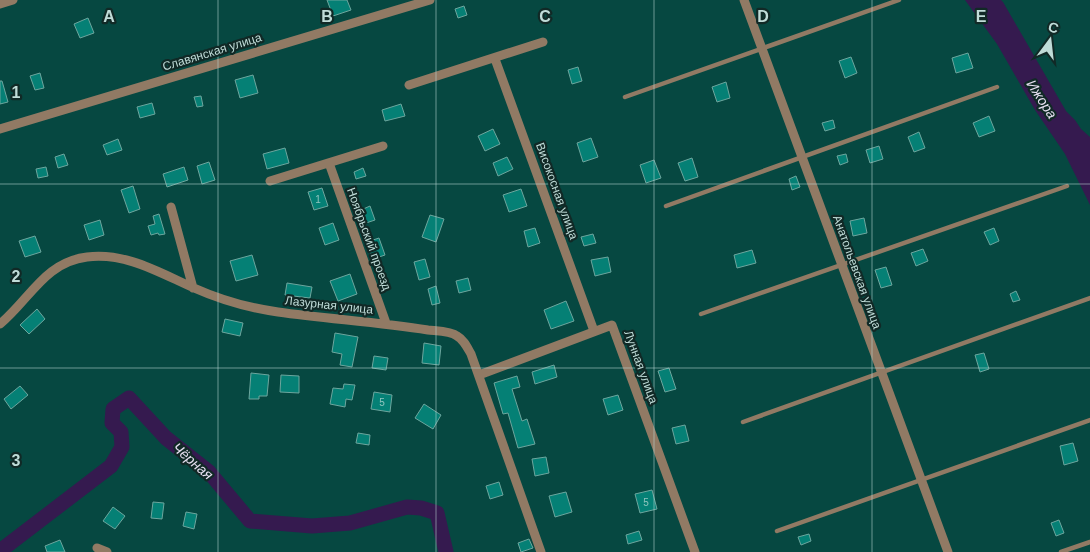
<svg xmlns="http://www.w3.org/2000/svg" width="1090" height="552" viewBox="0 0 1090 552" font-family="Arial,sans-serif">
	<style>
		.water { fill: #351a4f }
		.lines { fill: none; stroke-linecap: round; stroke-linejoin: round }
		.river { stroke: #351a4f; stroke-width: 15 }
		.building { fill: #058075; stroke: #6da69e }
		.lane { stroke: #917a64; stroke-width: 4.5 }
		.street { stroke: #917a64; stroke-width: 9 }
		.grid { fill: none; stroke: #c0dcd8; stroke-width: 1; stroke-opacity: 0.55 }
		.labels { text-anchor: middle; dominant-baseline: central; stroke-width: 4.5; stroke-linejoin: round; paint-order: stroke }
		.number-label { font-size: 10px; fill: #91c5bf }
		.street-label { font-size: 12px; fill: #c0dcd8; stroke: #112926 }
		.water-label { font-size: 14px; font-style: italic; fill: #e8e1f2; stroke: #112926 }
		.grid-label { font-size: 16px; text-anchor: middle; font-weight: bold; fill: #c0dcd8; stroke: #112926; stroke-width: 4.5; stroke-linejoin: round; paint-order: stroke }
	</style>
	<rect width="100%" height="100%" fill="#064841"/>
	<path class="water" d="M965 0H1001L1003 2 1066 111 1075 120 1081 129 1090 137V205L1065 154 1035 110 997 44Z"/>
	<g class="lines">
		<path class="river" d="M0 551 111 466 122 447 121 432 112 423 113 409 129 398 166 438 209 472 250 521 312 526 350 523 407 507 421 508 437 513 446 552"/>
	</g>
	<path class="building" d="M327 0H347L351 10 333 16Z
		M464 6 467 15 458 18 455 9Z
		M88 18 94 33 80 38 74 24Z
		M968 53 973 68 956 73 952 58Z
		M851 57 857 73 845 78 839 61Z
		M578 67 582 81 572 84 568 70Z
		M40 73 44 88 35 90 30 76Z
		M253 75 258 93 240 98 235 80Z
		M0 81H2L8 102 0 104Z
		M726 82 730 98 717 102 712 87Z
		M201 96 203 106 197 107 194 97Z
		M152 103 155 114 140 118 137 107Z
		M401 104 405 116 385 121 382 110Z
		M989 116 995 131 979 137 973 123Z
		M833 120 835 128 825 131 822 123Z
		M493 129 500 144 485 151 478 136Z
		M919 132 925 148 914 152 908 137Z
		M591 138 598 157 583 162 577 143Z
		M118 139 122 150 107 155 103 145Z
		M879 146 883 159 870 163 866 150Z
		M285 148 289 163 267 169 263 154Z
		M64 154 68 165 58 168 55 157Z
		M846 154 848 162 840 165 837 156Z
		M507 157 513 169 498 176 493 163Z
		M692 158 698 177 685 181 678 163Z
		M654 160 661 178 646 183 640 165Z
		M209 162 215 180 202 184 197 166Z
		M46 167 48 176 38 178 36 169Z
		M184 167 188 180 167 187 163 174Z
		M363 168 366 176 356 179 354 172Z
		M796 176 800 187 792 190 789 179Z
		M133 186 140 209 129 213 121 190Z
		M322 188 328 206 314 210 308 192Z
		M521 189 527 206 509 212 503 195Z
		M370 206 375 220 366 223 361 210Z
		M159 214 165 234 159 235 158 233 151 235 148 226 155 224 153 216Z
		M430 215 444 219 436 242 422 237Z
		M864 218 867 233 853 236 850 221Z
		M100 220 104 235 89 240 84 225Z
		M333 223 339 240 325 245 319 228Z
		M535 228 540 243 528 247 524 231Z
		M994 228 999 241 990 245 984 232Z
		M593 234 596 243 584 246 581 237Z
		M35 236 41 252 25 257 19 241Z
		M379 238 385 255 373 259 367 242Z
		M923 249 928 261 916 266 911 253Z
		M752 250 756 263 737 268 734 255Z
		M252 255 258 275 236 281 230 261Z
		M608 257 611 272 595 276 591 260Z
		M425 259 430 277 419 280 414 262Z
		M886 267 892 285 881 288 875 270Z
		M350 274 357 294 338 301 330 281Z
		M468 278 471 290 459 293 456 281Z
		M287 283 312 287 310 298 285 295Z
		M436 286 440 303 432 305 428 289Z
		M1016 291 1020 300 1013 302 1010 294Z
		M566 301 574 321 551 329 544 310Z
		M37 309 45 319 29 334 20 325Z
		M225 319 243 323 240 336 222 332Z
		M335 333 358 337 352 367 340 365 342 354 332 352Z
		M424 343 441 346 439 365 422 363Z
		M984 353 989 369 980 372 975 355Z
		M374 356 388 358 386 370 372 368Z
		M554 365 557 377 535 384 532 372Z
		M669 368 676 389 665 392 658 371Z
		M251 373 269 375 267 396H259V399H249Z
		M281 375 299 376V393L280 392Z
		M517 376 520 387 512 389 522 421 527 419 535 444 518 448 508 413 503 414 494 383Z
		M344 384 355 385 352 400 346 399 345 407 330 404 333 388 343 389Z
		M20 386 28 395 11 409 4 399Z
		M374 392 392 395 390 412 371 409Z
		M618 395 623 410 608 415 603 399Z
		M424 404 441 415 433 429 415 418Z
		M685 425 689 441 676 444 672 428Z
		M358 433 370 435 369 445 356 443Z
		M1073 443 1078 461 1064 465 1060 446Z
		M546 457 549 473 535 476 532 459Z
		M499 482 503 495 490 499 486 486Z
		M652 490 657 509 640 513 635 494Z
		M566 492 572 512 555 517 549 496Z
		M153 502 164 503 162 519 151 518Z
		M113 507 125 516 115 529 103 521Z
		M186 512 197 514 194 529 183 526Z
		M1059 520 1064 533 1056 536 1051 523Z
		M639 531 642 540 628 544 626 535Z
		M809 534 811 541 801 545 798 537Z
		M529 539 533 548 521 552 518 543Z
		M60 540 65 552H47L45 546Z"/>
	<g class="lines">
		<path class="lane" d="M625 97 899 0
			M666 206 997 87
			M701 314 1067 186
			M743 422 1090 298
			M777 531 1090 420
			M1061 552 1090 542"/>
		<path class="street" d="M744 0 948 552
			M0 4 13 0
			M495 59 594 331
			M409 85 543 42
			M0 129 430 0
			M329 163 386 323
			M270 181 383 146
			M171 207 193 288
			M0 324C30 299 45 262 87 257 126 252 160 273 194 288 221 300 249 308 278 312 328 319 378 322 428 330 436 331 451 331 457 336 464 340 467 347 471 354L541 552
			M479 375 612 325 695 552
			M97 548 107 552"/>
	</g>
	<path class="grid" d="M218 0V552M436 0V552M654 0V552M872 0V552M0 184H1090M0 368H1090"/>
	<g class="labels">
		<g class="number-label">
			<text x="318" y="199">1</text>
			<text x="382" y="402">5</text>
			<text x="646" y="502">5</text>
		</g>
		<g class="street-label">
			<text transform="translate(212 52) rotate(-17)">Славянская улица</text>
			<text transform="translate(557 191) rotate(70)">Високосная улица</text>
			<text transform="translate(369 239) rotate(70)">Ноябрьский проезд</text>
			<text transform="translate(857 272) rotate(70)">Анатольевская улица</text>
			<text transform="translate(329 305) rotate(6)">Лазурная улица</text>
			<text transform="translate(641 367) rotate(70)">Лунная улица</text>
		</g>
		<g class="water-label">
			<text transform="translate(1042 99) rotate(57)">Ижора</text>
			<text transform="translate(193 461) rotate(41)">Чёрная</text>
		</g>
	</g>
	<g class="grid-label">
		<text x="109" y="22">A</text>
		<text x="327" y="22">B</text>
		<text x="545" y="22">C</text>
		<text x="763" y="22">D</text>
		<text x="981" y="22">E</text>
		<text x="16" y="98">1</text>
		<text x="16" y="282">2</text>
		<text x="16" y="466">3</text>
	</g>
	<g transform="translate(1050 40) rotate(15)" stroke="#112926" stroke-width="4" paint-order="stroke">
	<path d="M0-4L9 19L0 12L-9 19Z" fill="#c0dcd8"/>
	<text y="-8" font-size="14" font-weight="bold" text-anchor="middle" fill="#c0dcd8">С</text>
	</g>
</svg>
